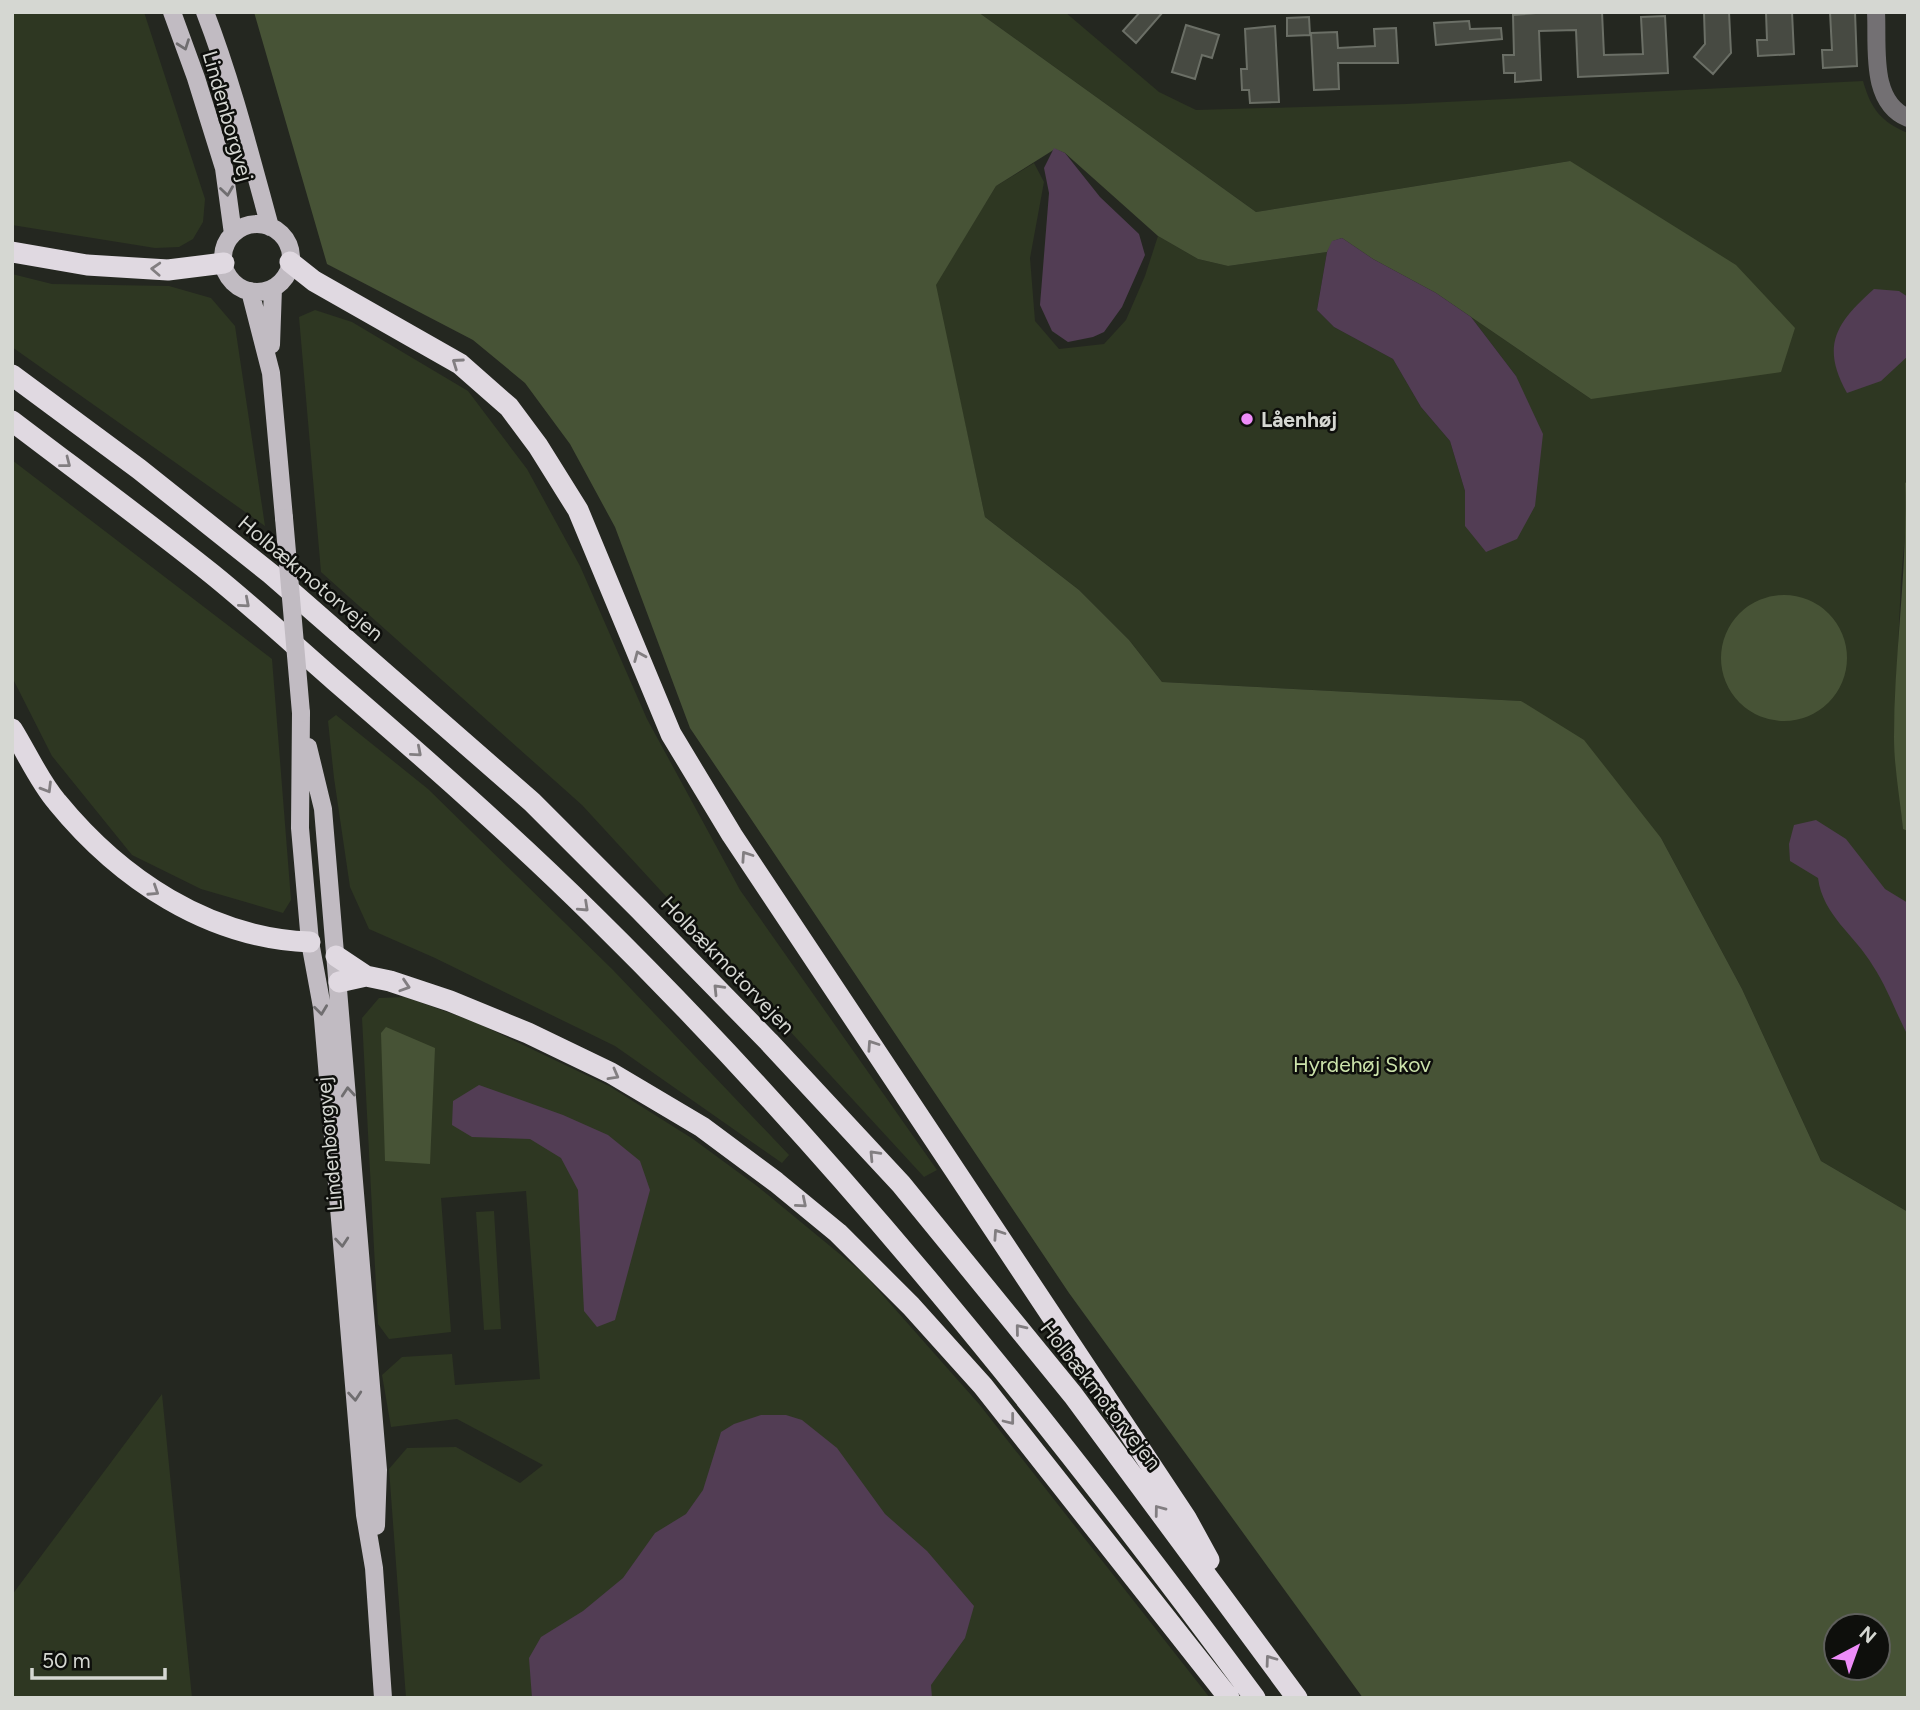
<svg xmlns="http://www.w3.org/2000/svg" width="1920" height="1710" viewBox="0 0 1920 1710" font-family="Figtree,sans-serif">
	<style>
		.green { fill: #2e3722 }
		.forest { fill: #475336; fill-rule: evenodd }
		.water { fill: #523d54 }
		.building { fill: #474a42; stroke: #6b6f66; stroke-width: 2 }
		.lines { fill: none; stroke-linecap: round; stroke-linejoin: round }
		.minor { stroke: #737073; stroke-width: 18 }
		.major { stroke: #c1bbc2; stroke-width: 18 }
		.highway { stroke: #e0d9e1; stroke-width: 21 }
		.major-bridge { stroke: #c1bbc2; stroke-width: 18 }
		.oneway { stroke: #706e70 }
		.oneway2 { stroke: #827e81 }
		.poi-dot { fill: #ee8cf9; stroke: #0e0f0c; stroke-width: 2.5 }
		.labels { text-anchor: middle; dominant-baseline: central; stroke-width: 5; stroke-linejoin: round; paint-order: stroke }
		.street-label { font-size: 21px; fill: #d5d7d2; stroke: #0e0f0c }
		.poi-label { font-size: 21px; font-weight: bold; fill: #d5d7d2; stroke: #0e0f0c; text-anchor: start }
		.park-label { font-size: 21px; fill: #cce3ab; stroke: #0e0f0c }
	</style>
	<rect width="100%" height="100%" fill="#242720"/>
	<path class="green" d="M12 12H144L205 199 203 222 193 239 179 247 155 248 12 225Z
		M978 12H1065L1159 92 1196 110 1406 104 1863 81C1871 109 1881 122 1908 133V480L1905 483 1906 523 1901 580 1894 739 1903 828 1908 831V1212L1821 1161 1742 989 1661 838 1521 701 1162 682 1129 640 1079 590 985 517 935 285 996 186 1034 163 1044 182 1030 258 1035 321 1059 349 1104 344 1126 320 1145 276 1158 236 1198 259 1228 266 1327 252 1317 310 1334 327 1393 359 1421 407 1450 441 1465 491V526L1516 376 1471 317 1591 399 1570 161 1256 212Z
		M12 274 52 284 169 286 211 298 235 326 265 526 12 347Z
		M315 310 352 322 468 391 527 469 580 566 647 719 740 890 937 1170 924 1177 582 805 321 572 299 317Z
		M12 460 272 659 291 900 283 913 201 889 132 855 52 756 12 677Z
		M336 715 428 789 613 970 789 1155 782 1163 615 1046 435 958 369 929 350 887 334 778 328 721Z
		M405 997 475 1022 609 1086 693 1139 757 1186 864 1274 979 1404 1210 1698H406L389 1469 407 1448 456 1447 520 1483 543 1465 457 1419 391 1427 382 1375 402 1357 452 1354 455 1385 540 1379 526 1191 441 1198 451 1332 389 1339 378 1324 362 1018 379 998Z
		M494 1211 501 1329 484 1330 476 1212Z
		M162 1394 192 1698H12V1595Z"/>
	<path class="forest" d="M254 12H978L1256 212 1570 161 1736 265 1795 328 1781 372 1591 399 1436 293 1373 259 1342 238 1333 241 1327 252 1228 266 1198 259 1158 236 1065 153 1055 149 996 186 936 285 985 517 1079 590 1129 640 1162 682 1521 701 1584 740 1661 838 1742 989 1821 1161 1908 1212V1698H1363L1069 1293 690 728 615 527 570 444 525 383 473 340 327 264ZM1836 1626H1878V1668H1836Z
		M1908 480V831L1903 829C1900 799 1894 767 1894 737 1894 653 1908 568 1905 483Z
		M1721 658a63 63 0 1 1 126 0a63 63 0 1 1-126 0Z
		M386 1027 435 1048 430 1164 385 1161 381 1033Z"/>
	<path class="water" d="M1054 148 1065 153 1100 197 1139 234 1145 255 1122 307 1104 332 1093 337 1068 342 1052 331 1040 305 1049 193 1044 168Z
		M1342 238 1373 259 1436 293 1471 317 1516 376 1543 434 1535 506 1517 539 1486 552 1465 526V491L1450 441 1421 407 1393 359 1334 327 1317 310 1327 252 1332 241Z
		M1874 289 1899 291 1908 297V356L1881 381 1847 393C1820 345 1837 322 1874 289Z
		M1816 820 1846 839 1885 889 1908 903V1036C1896 1013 1887 987 1873 966 1855 935 1823 916 1818 878L1790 861 1789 844 1794 825Z
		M479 1085 563 1115 608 1135 640 1161 650 1190 615 1320 597 1327 584 1311 578 1190 561 1158 530 1139 472 1137 452 1125 453 1101Z
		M761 1415H786L802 1420 837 1448 885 1514 927 1551 974 1606 965 1638 931 1685 932 1698H532L529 1658 541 1637 583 1611 623 1578 655 1533 686 1514 703 1490 721 1432 734 1424Z"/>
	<path class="building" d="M1140 12H1163L1136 43 1123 31Z
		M1548 12H1602L1604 55 1643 54 1641 17 1665 16 1668 73 1578 77 1576 30 1539 31 1541 80 1515 82V73H1504L1503 55H1514L1513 15Z
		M1704 12H1729L1731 53 1713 74 1694 57 1705 44Z
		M1766 12H1792L1794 54 1758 56 1757 40H1767Z
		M1830 12H1855L1857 66 1823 68 1822 50H1832Z
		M1309 17 1310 35 1287 36V18Z
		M1469 21 1470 29 1501 28 1502 39 1436 45 1434 23Z
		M1186 25 1219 35 1212 58 1202 55 1195 79 1172 72Z
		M1275 26 1279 102 1250 103 1249 90H1242L1241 69H1247L1245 29Z
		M1396 28 1398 63H1338L1339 89 1314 90 1311 33 1337 32 1338 48 1375 46 1374 29Z"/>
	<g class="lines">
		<path class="minor" d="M1876 12C1878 46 1869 102 1908 118"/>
		<path class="major" d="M172 12 196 78 224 168 233 234
			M205 12C232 82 250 154 270 227
			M223 258a34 34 0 1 1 68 0a34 34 0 1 1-68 0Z
			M250 291 271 373 284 518
			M271 345 273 288
			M301 713 300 828 310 942 322 1007 365 1515 374 1568 383 1698
			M308 747 323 809 378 1470 376 1526"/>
		<path class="highway" d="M12 252 87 265 168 270 224 263
			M290 262 314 281 460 364 509 407 538 446 578 510 671 734 732 835 1186 1518 1209 1560
			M12 375 139 469 271 574 532 802 639 909 769 1042 901 1184 1073 1395 1297 1698
			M12 421C79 472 147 522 212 574 254 608 294 645 334 680 423 757 511 834 594 916 838 1156 1052 1423 1255 1698
			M12 729C27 753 39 781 57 802 120 879 208 938 310 942
			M336 956 366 976
			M339 982 366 976 390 981 450 1001 528 1033 611 1073 702 1127 776 1182 838 1233 911 1306 983 1386 1229 1698"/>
		<path class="major-bridge" d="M284 518 301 713"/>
	</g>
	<defs><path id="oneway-chevron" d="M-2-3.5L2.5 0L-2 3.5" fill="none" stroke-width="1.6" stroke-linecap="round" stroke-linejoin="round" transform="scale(1.75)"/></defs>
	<g class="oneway">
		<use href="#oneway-chevron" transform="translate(184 45) rotate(70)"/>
		<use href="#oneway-chevron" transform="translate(227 191) rotate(82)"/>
		<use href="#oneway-chevron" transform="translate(321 1010) rotate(83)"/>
		<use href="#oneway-chevron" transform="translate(348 1092) rotate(-95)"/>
		<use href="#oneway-chevron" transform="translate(342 1242) rotate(85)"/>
		<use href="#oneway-chevron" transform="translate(355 1396) rotate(85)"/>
	</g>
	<g class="oneway2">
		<use href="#oneway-chevron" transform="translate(156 269) rotate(-177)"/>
		<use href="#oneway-chevron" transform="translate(457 363) rotate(-145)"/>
		<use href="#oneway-chevron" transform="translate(66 463) rotate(38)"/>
		<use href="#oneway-chevron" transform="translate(245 603) rotate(41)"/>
		<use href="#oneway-chevron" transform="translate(639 656) rotate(-113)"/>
		<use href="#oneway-chevron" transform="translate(417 752) rotate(41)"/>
		<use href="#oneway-chevron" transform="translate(47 788) rotate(59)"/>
		<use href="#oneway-chevron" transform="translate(746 856) rotate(-124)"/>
		<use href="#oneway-chevron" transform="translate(154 891) rotate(33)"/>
		<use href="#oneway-chevron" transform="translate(584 907) rotate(43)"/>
		<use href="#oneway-chevron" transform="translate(405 986) rotate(18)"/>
		<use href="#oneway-chevron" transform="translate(718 989) rotate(-134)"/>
		<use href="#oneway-chevron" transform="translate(872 1045) rotate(-124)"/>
		<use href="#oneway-chevron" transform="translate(614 1075) rotate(29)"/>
		<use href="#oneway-chevron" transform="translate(874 1155) rotate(-133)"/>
		<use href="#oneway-chevron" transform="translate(802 1203) rotate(40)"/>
		<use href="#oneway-chevron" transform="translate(998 1234) rotate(-124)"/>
		<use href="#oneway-chevron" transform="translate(1020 1329) rotate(-129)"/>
		<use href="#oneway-chevron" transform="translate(1010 1420) rotate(52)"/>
		<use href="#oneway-chevron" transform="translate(1159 1510) rotate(-127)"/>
		<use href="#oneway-chevron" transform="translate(1270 1660) rotate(-126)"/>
	</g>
	<circle class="poi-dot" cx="1247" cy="419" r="7"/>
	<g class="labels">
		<g class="street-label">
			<text transform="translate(228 116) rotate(74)">Lindenborgvej</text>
			<text transform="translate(311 578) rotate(40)">Holbækmotorvejen</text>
			<text transform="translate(728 965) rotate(46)">Holbækmotorvejen</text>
			<text transform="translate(329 1144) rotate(-95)">Lindenborgvej</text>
			<text transform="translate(1101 1395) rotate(52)">Holbækmotorvejen</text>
		</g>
		<g class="poi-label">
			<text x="1261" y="419">Låenhøj</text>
		</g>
		<g class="park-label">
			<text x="1362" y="1064">Hyrdehøj Skov</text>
		</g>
	</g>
	<rect width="1920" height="1710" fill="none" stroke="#d5d7d2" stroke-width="28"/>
	<g transform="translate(1857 1647) rotate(41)"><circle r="33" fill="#0e0f0c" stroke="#5e5f5b" stroke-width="2"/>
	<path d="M0-5L12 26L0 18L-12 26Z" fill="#ee8cf9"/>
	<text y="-10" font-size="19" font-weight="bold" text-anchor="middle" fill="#d5d7d2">N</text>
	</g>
	<path d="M32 1668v10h133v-10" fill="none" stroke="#d5d7d2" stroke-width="3.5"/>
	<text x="42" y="1668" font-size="21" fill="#d5d7d2" stroke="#0e0f0c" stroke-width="5" paint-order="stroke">50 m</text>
</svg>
